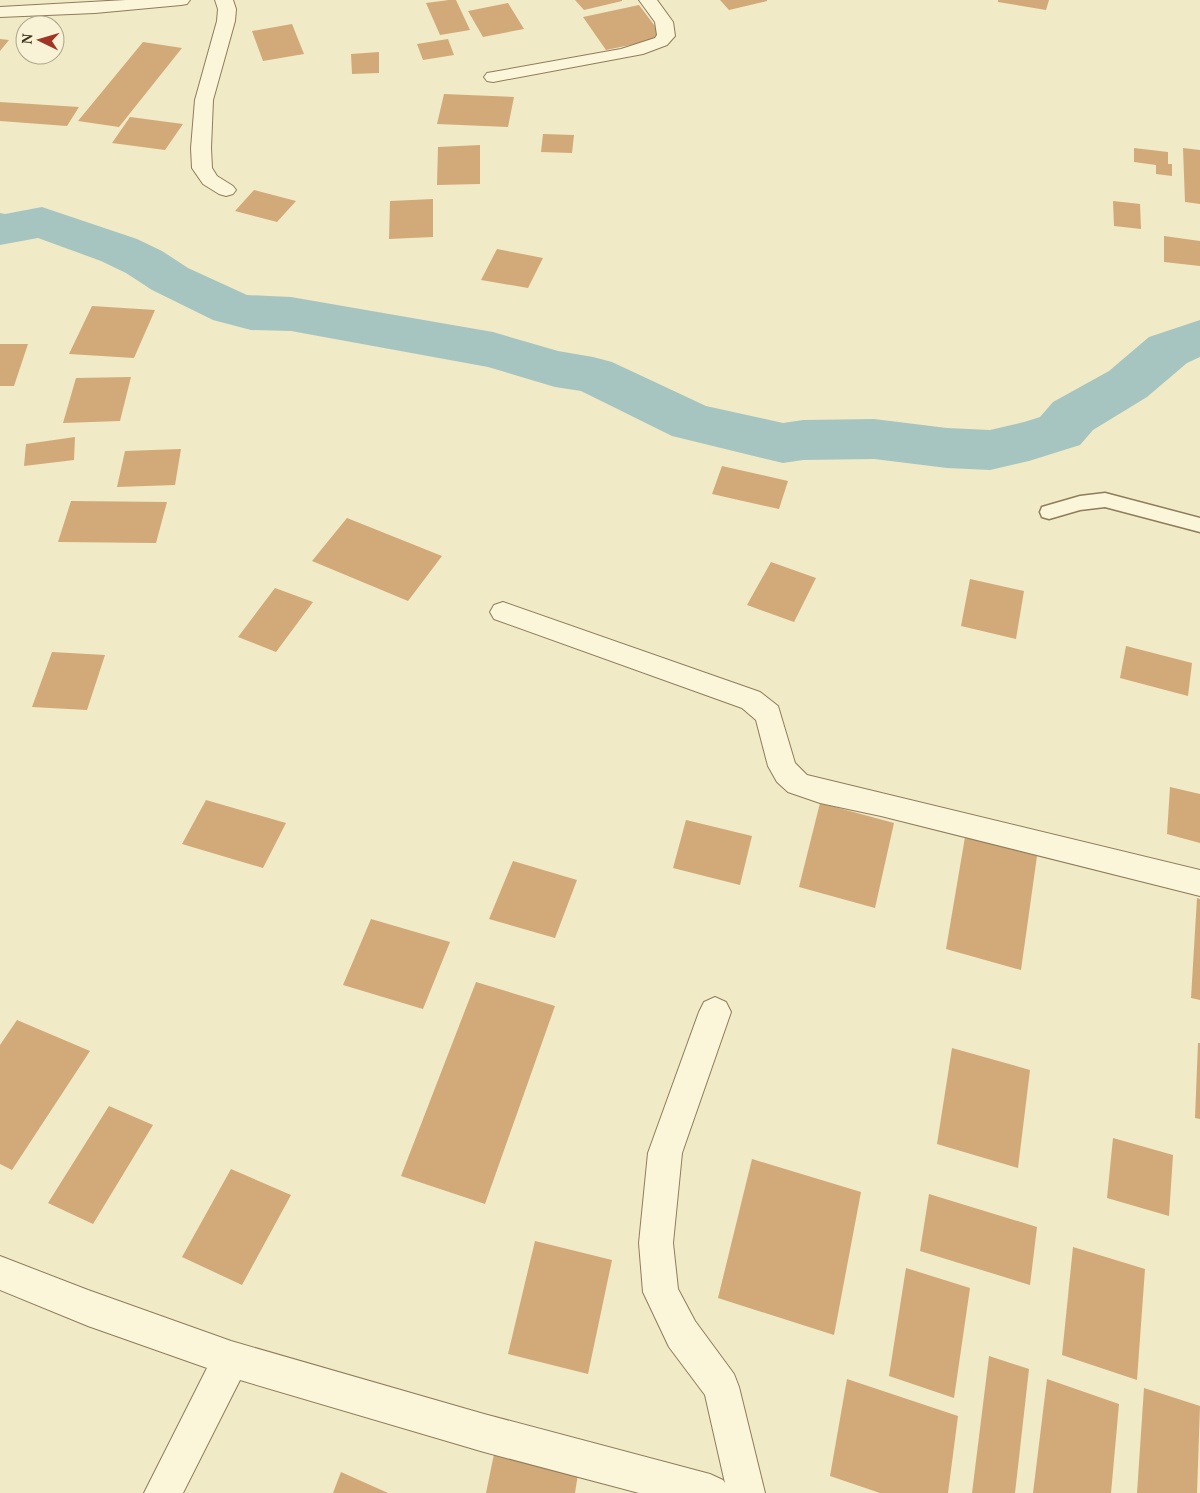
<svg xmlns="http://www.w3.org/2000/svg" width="1200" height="1493" viewBox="0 0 1200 1493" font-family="'PT Serif',serif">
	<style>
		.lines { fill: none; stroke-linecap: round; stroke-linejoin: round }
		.river { fill: #a7c5c0; fill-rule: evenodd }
		.building { fill: #d2a979 }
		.service-casing { stroke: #8e7c5a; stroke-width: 3 }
		.minor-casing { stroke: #8e7c5a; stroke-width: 2 }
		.service { fill: #fbf5da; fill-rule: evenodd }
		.minor { fill: #fbf5da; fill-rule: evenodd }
	</style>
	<rect width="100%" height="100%" fill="#f1eac6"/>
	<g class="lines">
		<path class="river" d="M42 207 137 239 162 251 188 268 247 295 291 297 493 332 558 351 593 357 612 362 706 406 783 423 803 420 874 419 947 428 990 430 1024 422 1040 417 1053 402 1109 371 1149 337 1200 320V357L1187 363 1147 397 1093 430 1080 445 1029 461 990 470 947 468 874 459 803 460 783 463 672 436 581 391 555 387 488 367 291 331 251 330 213 320 152 290 126 273 101 261 38 238 0 245V213L5 214Z"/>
	</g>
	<path class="building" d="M449 0H456L470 30 440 35 426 3Z
		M575 0H622V1L584 10Z
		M720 0H767V1L729 10Z
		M998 0H1049L1046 10 998 2Z
		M508 3 524 29 483 37 468 11Z
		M639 5 664 38 606 50 583 17Z
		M292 24 304 54 263 61 252 31Z
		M0 39 9 40 0 51Z
		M448 39 454 55 423 60 417 44Z
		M143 42 182 48 119 127 78 121Z
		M379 52V73L352 74 351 54Z
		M444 94 514 97 508 127 437 124Z
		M0 102 79 107 67 126 0 121Z
		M130 117 183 124 165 150 112 143Z
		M543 134 574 135 572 153 541 152Z
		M480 145V184L437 185 438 147Z
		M1134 148 1168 152V164H1172V176L1156 174V165L1134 162Z
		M1183 148 1200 150V204L1185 202Z
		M254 190 296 201 277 222 235 211Z
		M433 199V237L389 239 390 201Z
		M1113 201 1140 204 1141 229 1114 226Z
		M1164 236 1200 241V266L1164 262Z
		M497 249 543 258 528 288 481 280Z
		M92 306 155 310 134 358 69 354Z
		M0 344H28L14 386H0Z
		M131 377 120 421 63 423 76 378Z
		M75 437 74 460 24 466 26 444Z
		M181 449 175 485 117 487 125 451Z
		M722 466 788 481 779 509 712 494Z
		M71 501 167 502 156 543 58 542Z
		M347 518 442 556 408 601 312 561Z
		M771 562 816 578 794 622 747 605Z
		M970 579 1024 591 1016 639 961 626Z
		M275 588 313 602 276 652 238 637Z
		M1126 646 1192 663 1188 696 1120 678Z
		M52 652 105 655 87 710 32 707Z
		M1170 787 1200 794V843L1167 834Z
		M206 800 286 823 263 868 182 844Z
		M820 803 894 823 875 908 799 887Z
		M686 820 752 836 740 885 673 868Z
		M965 837 1037 856 1021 970 946 949Z
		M513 861 577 880 555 938 489 919Z
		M1197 898 1200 899V1000L1191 998Z
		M371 919 450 942 423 1009 343 985Z
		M476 982 555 1006 485 1204 401 1176Z
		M17 1020 90 1051 12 1170 0 1164V1045Z
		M1198 1043H1200V1119L1195 1118Z
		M952 1048 1030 1070 1018 1168 937 1144Z
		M109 1106 153 1125 93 1224 48 1203Z
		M1113 1138 1173 1155 1169 1216 1107 1198Z
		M752 1159 861 1192 834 1335 718 1298Z
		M231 1169 291 1195 242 1285 182 1257Z
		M929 1194 1037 1227 1030 1285 920 1251Z
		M535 1241 612 1260 588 1374 508 1354Z
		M1073 1247 1145 1269 1137 1380 1062 1355Z
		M906 1268 970 1288 954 1398 889 1376Z
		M989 1356 1029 1369 1015 1493H972Z
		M847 1379 958 1416 948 1493H880L830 1476Z
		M1047 1379 1119 1404 1111 1493H1033Z
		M1144 1388 1200 1406 1197 1493H1137Z
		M494 1454 578 1474 575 1493H486Z
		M341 1472 388 1493H333Z"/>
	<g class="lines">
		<g class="service-casing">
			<path id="service" d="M1105 493 1200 518V532L1105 507 1080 510 1049 519 1042 517 1040 512 1042 507 1080 496Z"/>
		</g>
		<g class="minor-casing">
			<path id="minor" d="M126 0H190L187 4 181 5 95 13 0 17V7Z
				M215 0H233L236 9 235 21 213 100 211 148 212 168 217 176 233 186 236 190 233 194 226 196 219 194 203 184 192 168 191 148 195 100 217 21 218 9Z
				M639 0H657L673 22 675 36 667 45 643 54 493 82 487 81 484 77 487 73 493 72 621 49 655 38 657 35 655 22Z
				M503 602 760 692 778 706 795 763 807 775 1200 870V896L881 816 820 803 788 792 777 782 768 766 756 720 742 708 494 619 490 612 494 605Z
				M715 997 726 1002 731 1012 682 1153 673 1243 678 1289 695 1321 734 1374 739 1387 765 1493H639L484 1452 240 1380 183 1493H144L207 1368 88 1326 0 1290V1256L88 1290 231 1341 484 1414 710 1474 723 1480 725 1483 705 1395 669 1347 643 1292 639 1243 648 1153 699 1012 704 1002Z"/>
		</g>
		<use href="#service" class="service"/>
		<use href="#minor" class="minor"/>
	</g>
	<g transform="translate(40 40) rotate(275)"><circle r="24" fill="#f8f3d6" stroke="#aea58d"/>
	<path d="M0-4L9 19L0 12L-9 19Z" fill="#a23425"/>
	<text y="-8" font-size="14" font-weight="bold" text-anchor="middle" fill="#3e311f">N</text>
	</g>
</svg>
